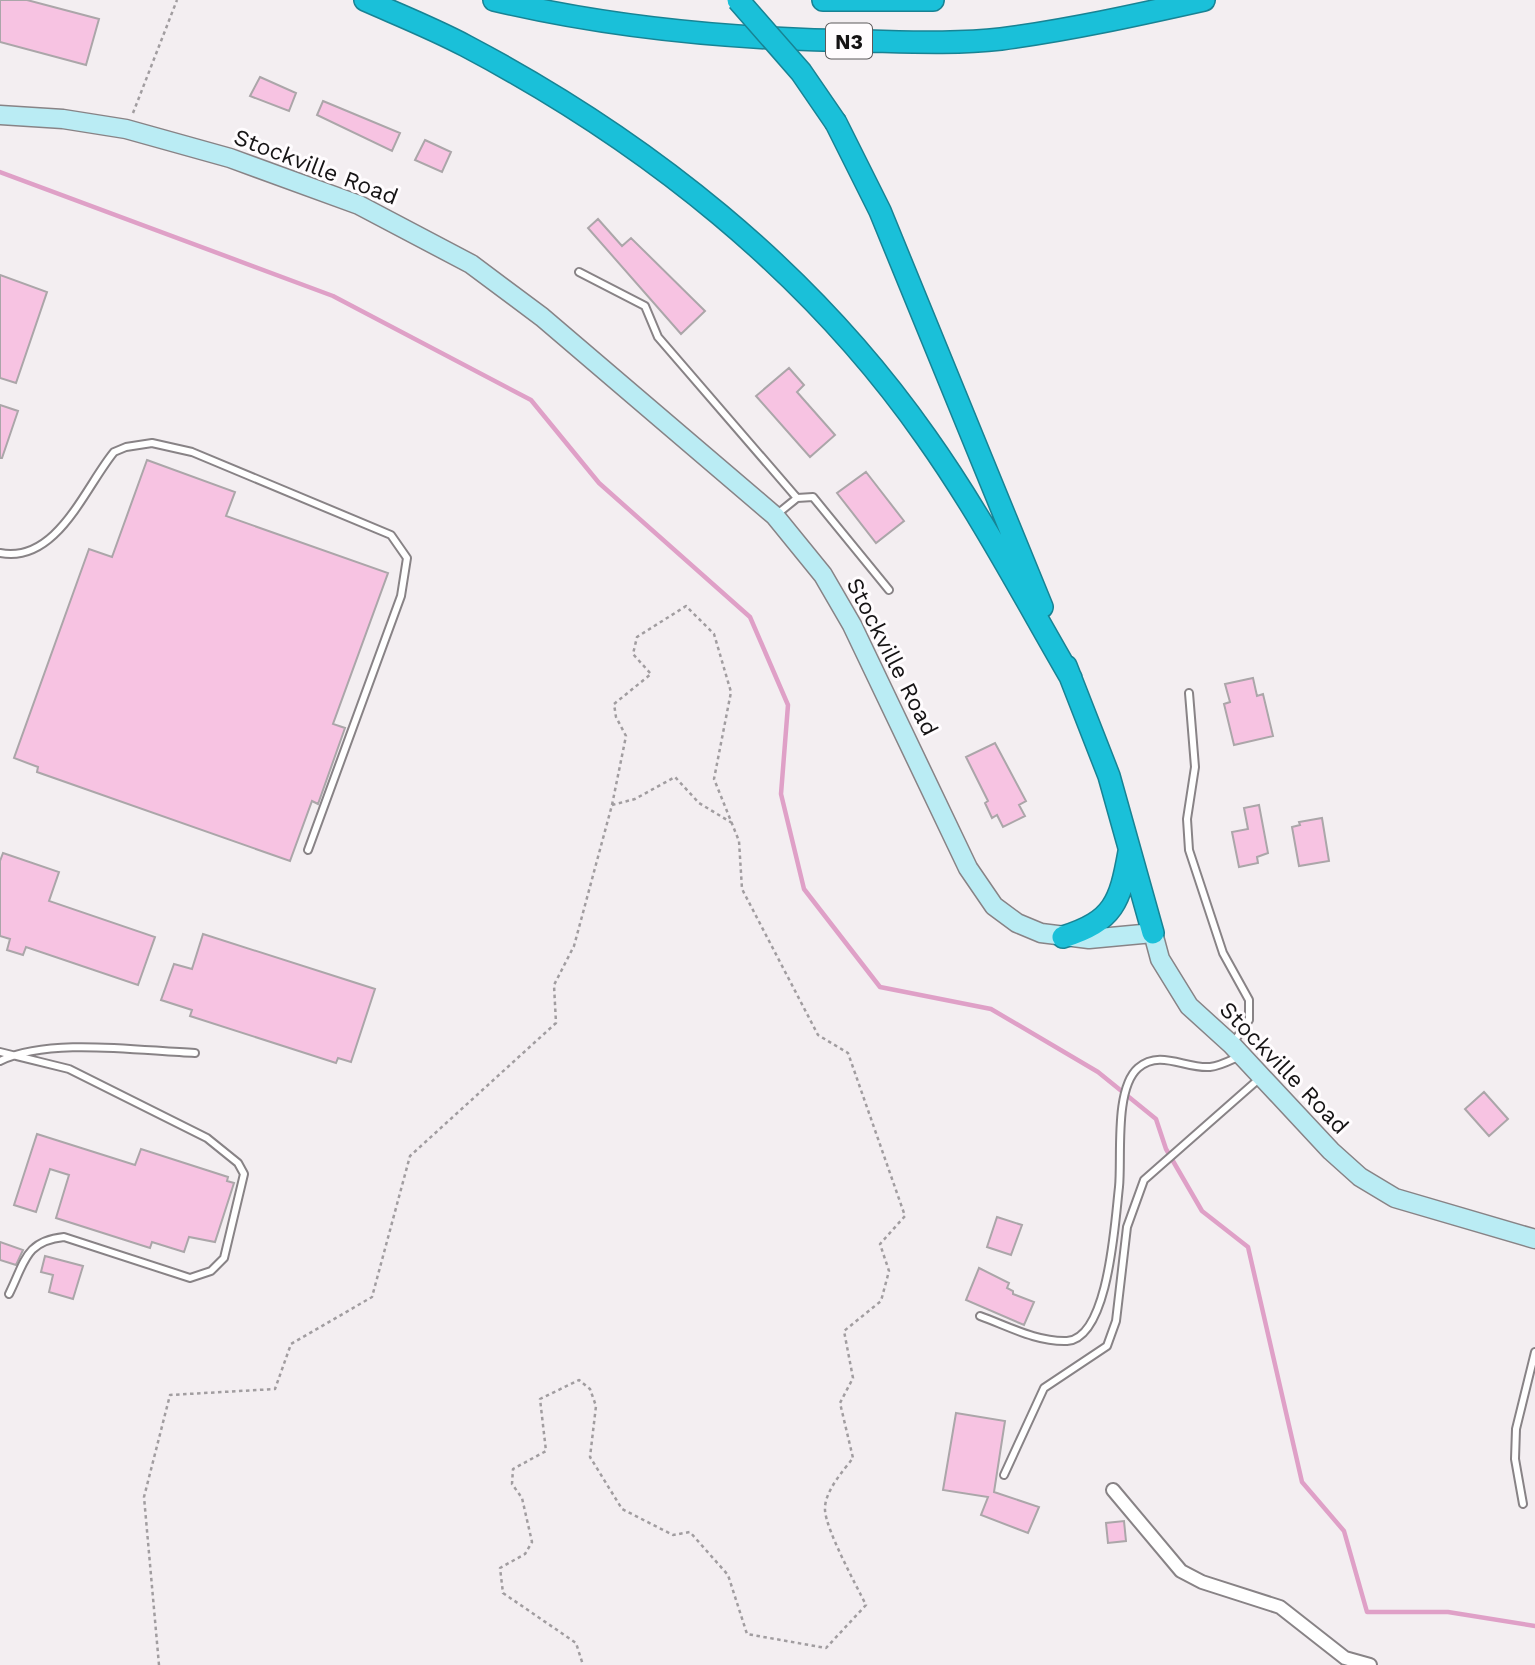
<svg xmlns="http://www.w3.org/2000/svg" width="1535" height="1665" viewBox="0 0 1535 1665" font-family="'Work Sans',sans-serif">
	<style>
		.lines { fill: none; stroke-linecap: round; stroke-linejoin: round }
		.stream { stroke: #dfa0c7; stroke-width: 4.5 }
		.building { fill: #f7c3e2; stroke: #aba6a9; stroke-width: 2 }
		.lane-casing { stroke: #888386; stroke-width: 10 }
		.street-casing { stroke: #888386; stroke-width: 16 }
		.secondary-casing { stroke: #888386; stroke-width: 21 }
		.highway-casing { stroke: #188394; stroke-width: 24 }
		.path { stroke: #a19da0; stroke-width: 2.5; stroke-dasharray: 3.5 3.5; stroke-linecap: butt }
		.lane { stroke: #fff; stroke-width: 6 }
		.street { stroke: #fff; stroke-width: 12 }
		.secondary { stroke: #baecf4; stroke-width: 18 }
		.highway { stroke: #1ac0d9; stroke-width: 21 }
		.highway-bridge-casing { stroke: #188394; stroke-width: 24; stroke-linecap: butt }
		.highway-bridge { stroke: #1ac0d9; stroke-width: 21 }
		.labels { text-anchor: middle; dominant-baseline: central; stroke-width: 6; stroke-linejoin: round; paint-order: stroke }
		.shield { fill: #fffcfe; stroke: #5b595a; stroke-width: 2 }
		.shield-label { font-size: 21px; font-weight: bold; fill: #151314 }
		.street-label { font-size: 23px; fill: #151314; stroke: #fffcfe }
	</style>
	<rect width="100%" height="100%" fill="#f3eef1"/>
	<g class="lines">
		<path class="stream" d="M0 172 333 296 531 400 599 483 750 617 788 705 781 794 804 889 880 987 991 1009 1098 1072 1156 1119 1166 1149 1202 1211 1248 1247 1302 1482 1344 1531 1367 1612H1448L1535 1626"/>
	</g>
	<path class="building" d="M0 0H27L99 19 86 65 0 42Z
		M260 77 296 93 289 111 250 96Z
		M323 101 400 133 392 151 317 115Z
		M425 140 451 152 442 172 415 160Z
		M598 219 622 246 631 238 705 311 681 334 588 228Z
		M0 275 47 292 16 383 0 378Z
		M789 368 804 385 797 392 835 435 810 457 756 396Z
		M0 405 18 411 2 458H0Z
		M147 460 235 492 226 516 388 573 333 724 345 728 318 804 312 801 290 861 37 772 38 767 14 758 89 549 112 557Z
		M866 472 904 521 876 543 837 493Z
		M1253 678 1257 696 1263 694 1273 736 1234 745 1224 704 1230 702 1225 684Z
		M995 743 1026 801 1019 805 1025 816 1003 827 997 815 992 818 985 803 988 801 966 757Z
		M1259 805 1268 853 1257 857 1258 863 1239 867 1232 832 1248 829 1244 808Z
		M1322 818 1329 861 1299 866 1292 827 1300 825 1299 822Z
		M3 853 59 872 49 901 155 937 138 985 26 947 23 955 7 950 10 939 0 936V861Z
		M203 934 375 989 351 1062 338 1058 336 1063 190 1016 192 1010 161 1000 174 964 192 969Z
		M1484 1092 1508 1119 1489 1136 1465 1109Z
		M37 1134 135 1165 141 1149 228 1177 227 1181 234 1183 215 1242 189 1237 184 1252 152 1242 150 1248 56 1218 69 1175 50 1169 36 1212 14 1205Z
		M997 1217 1022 1225 1011 1255 987 1247Z
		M0 1242 23 1250 16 1265 0 1260Z
		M45 1256 83 1266 73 1299 49 1292 53 1275 41 1272Z
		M979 1268 1009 1283 1007 1288 1013 1291V1294L1034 1302 1024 1325 966 1300Z
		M956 1413 1005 1421 994 1492 1039 1507 1028 1533 981 1515 988 1497 943 1490Z
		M1124 1521 1126 1541 1108 1543 1106 1523Z"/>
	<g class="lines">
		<g class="lane-casing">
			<path id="lane" d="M579 272 645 306 658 337 797 498
				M776 515 797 498 813 497 889 590
				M0 553C57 564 85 487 114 452L126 447 152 443 192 452 391 535 407 558 401 596 308 850
				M1189 693 1195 767 1187 819 1189 850 1223 953 1249 1000V1020L1233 1043
				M0 1052 69 1069 207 1138 238 1163 244 1174 224 1258 211 1271 190 1278 64 1237C25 1241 25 1262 9 1294
				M0 1061C49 1037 140 1051 195 1053
				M980 1316C1008 1326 1036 1342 1067 1341 1109 1338 1115 1220 1119 1187 1122 1158 1114 1089 1138 1068 1160 1049 1185 1069 1210 1067 1220 1066 1231 1060 1240 1056
				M1004 1475 1044 1388 1107 1346 1116 1321 1127 1227 1144 1180 1260 1078
				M1523 1504 1515 1459 1516 1429 1535 1352"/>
		</g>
		<g class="street-casing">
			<path id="street" d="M1113 1490 1181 1571 1202 1582 1280 1607 1345 1658 1370 1665"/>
		</g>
		<g class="secondary-casing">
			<path id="secondary" d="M0 115 63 119 126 129 230 158 359 205 471 264 542 317 775 516 823 575 852 625 968 868 994 906 1017 923 1041 933 1089 939 1153 933 1160 959 1189 1006 1232 1045 1331 1151 1360 1177 1395 1198 1535 1239"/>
		</g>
		<g class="highway-casing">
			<path id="highway" d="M365 0C399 15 434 29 466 46 646 141 809 270 926 437 980 513 1024 597 1071 678
				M494 0C616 29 742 40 868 41 911 42 958 44 1001 39 1069 30 1137 15 1204 0
				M823 0H933
				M836 123 880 211 1042 607
				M1066 666 1109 776 1153 933
				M1063 937C1114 921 1120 902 1129 852"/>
		</g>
		<path class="path" d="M133 113 177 0
			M612 805 635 799 675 777 699 803 732 823
			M159 1665 144 1497 170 1395 275 1389 291 1344 372 1297 410 1156 556 1023 554 985 574 946 612 805 626 736 616 717 614 704 651 674 633 654 637 637 686 606 714 634 731 692 714 779 739 841 742 889 818 1035 848 1053 905 1216 880 1244 889 1271 881 1301 844 1331 853 1378 840 1403 853 1458C843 1471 824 1492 825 1510 826 1530 856 1585 866 1605L826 1648 747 1634 728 1575 690 1532 673 1535 622 1509 590 1457 596 1406 590 1389 579 1380 540 1399 546 1451 513 1469 512 1484 522 1498 532 1542 525 1554 500 1568 503 1593 576 1643 583 1665"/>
		<use href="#lane" class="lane"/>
		<use href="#street" class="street"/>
		<use href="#secondary" class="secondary"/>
		<use href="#highway" class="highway"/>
		<g class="highway-bridge-casing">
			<path id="highway-bridge" d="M738 0 801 72 836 123"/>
		</g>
		<use href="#highway-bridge" class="highway-bridge"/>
	</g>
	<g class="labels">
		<rect class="shield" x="826" y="23.5" width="46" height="35" rx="5"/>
		<g class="shield-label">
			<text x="849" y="41">N3</text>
		</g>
		<g class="street-label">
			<text transform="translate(316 167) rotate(21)">Stockville Road</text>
			<text transform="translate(892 657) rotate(63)">Stockville Road</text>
			<text transform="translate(1284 1068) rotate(46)">Stockville Road</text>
		</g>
	</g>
</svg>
